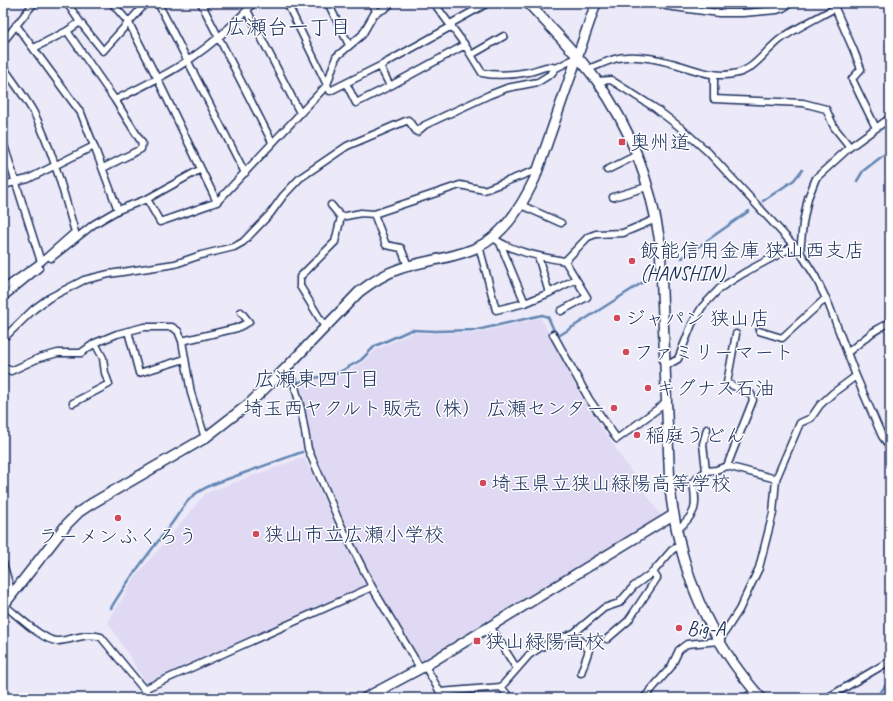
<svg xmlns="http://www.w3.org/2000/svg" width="893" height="701" viewBox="0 0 893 701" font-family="Caveat,'Klee One',sans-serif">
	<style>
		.built { fill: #dfd9f3 }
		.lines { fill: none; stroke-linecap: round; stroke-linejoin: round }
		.stream { stroke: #6286b3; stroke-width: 2.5 }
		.street-casing { stroke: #1b2f5e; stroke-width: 9 }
		.secondary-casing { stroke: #1b2f5e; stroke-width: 12 }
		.street { stroke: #fff; stroke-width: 6 }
		.secondary { stroke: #fff; stroke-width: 9 }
		.poi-dot { fill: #d1495b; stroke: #fff; stroke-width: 1.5 }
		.labels { text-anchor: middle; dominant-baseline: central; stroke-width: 3; stroke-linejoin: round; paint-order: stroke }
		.poi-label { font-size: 20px; fill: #1b2f5e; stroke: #fff; text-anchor: start }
		.neighbourhood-label { font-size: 21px; fill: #1b2f5e; stroke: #fff }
	</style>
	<rect width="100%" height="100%" fill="#ece9f8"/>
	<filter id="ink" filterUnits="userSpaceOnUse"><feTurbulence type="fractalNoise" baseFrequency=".025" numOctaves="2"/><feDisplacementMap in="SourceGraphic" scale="8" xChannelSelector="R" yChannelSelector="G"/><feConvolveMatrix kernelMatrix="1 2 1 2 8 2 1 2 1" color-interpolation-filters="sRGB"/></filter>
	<g filter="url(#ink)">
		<path class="built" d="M541 318 581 397 661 516 421 663 375 585 312 450 300 382 335 378 364 362 376 350 412 333H476Z
			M304 457 365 587 146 683 108 622 136 576 206 493Z"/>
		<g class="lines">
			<path class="stream" d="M857 181 863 171 890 150
				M763 201 794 180 802 170
				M682 258 749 211
				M299 382 314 378 334 375 361 360 375 346 411 330 435 331 477 330 542 315 548 317 557 337 648 279
				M111 608C129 577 151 551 172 523 179 514 184 503 193 496 198 491 205 488 211 485L302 452
				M876 698 890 680"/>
			<g class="street-casing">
				<path id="street" d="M67 3 80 22
					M112 3 129 23 158 80 217 202
					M158 3 245 173
					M201 3 272 142
					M287 3 330 91 380 66 452 26
					M328 3 349 45
					M372 3 377 13
					M434 3 465 45 482 73C497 76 513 75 529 72 539 70 547 64 556 68
					M655 3 666 6 719 13H743L777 10 783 8 791 3
					M834 3 835 8 854 51 861 69 852 79 876 128
					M247 10 300 113
					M450 24 486 4
					M16 25 81 113 94 146
					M67 31 80 22 103 51 146 3
					M3 42 34 3
					M34 48 67 31 115 100 142 143 141 149 103 168
					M471 55 504 36
					M380 66 390 86
					M3 67C14 82 25 97 34 113 53 151 63 191 75 232L41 262 3 289
					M588 69C600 65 613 57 626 57 640 56 657 59 671 63 692 68 711 78 733 74 755 71 765 50 782 38 798 27 817 18 835 8
					M714 74V99L803 103 826 109 834 127 850 147
					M597 81 611 80 655 108 681 128 708 152 800 252 815 276 829 305 856 376 882 436 890 447
					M346 83 356 103 390 86 465 45
					M115 100C160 78 195 61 232 25 239 18 247 11 253 3
					M3 142 41 262
					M607 170 637 155
					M3 185 28 179 94 146 118 210
					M613 197 647 187
					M147 199 160 222 217 202 327 85 336 57 362 35 374 14 386 8 391 3
					M521 205 561 223
					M374 214 386 245 401 248 408 266
					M341 217 361 213 374 214 460 185 484 190 539 169
					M492 237C511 252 542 257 565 261L588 237 596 234 623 233 656 219
					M500 243 525 303
					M479 246 496 310 525 303 549 293 576 279
					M800 252 803 223 808 198 816 178 850 147 890 118
					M538 256 549 293
					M51 258 94 224 118 210 147 199 201 169
					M3 299 5 296 39 268
					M561 311 587 297 565 261
					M325 327 300 286V277L335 242 341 217 331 205
					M128 331 139 373 185 359
					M759 331 782 338 826 298
					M553 334 589 399 617 439 667 402
					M3 336 7 335 34 309 49 298 84 280 109 274 175 264 201 255 234 247 243 242 270 214 283 196 300 178 347 146 408 120 417 132 425 125 489 95 507 88 538 82 551 74 556 68 578 57
					M182 341 237 328 249 322 241 312
					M847 353 873 332 890 322
					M666 366 678 359 692 324 702 307 720 288 744 273 794 246
					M3 367 11 371 39 358 58 353H81L95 343 117 334 144 327H172L178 331 182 341 191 393 205 438
					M286 368 294 383 301 409 308 449 339 521 372 587 420 668
					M73 403 109 384 105 373 103 358 95 343
					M707 429 703 444 706 471 716 470 727 466 776 479
					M727 466 753 400 751 394 727 383 736 334
					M676 531C697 513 697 508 693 482L706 471
					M3 563 12 594
					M4 605C16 614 44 642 58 641 73 640 87 632 101 637L151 698
					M490 626 517 669
					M574 633 589 650 581 673
					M607 639 628 621 657 578 653 572
					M425 666 440 692 501 687 510 698
					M501 687 529 655 541 647 574 633 604 608 619 603 634 586 653 572 672 550 679 546
					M144 689 372 587
					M383 689 385 698
					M644 698 671 667 679 650 687 644 719 641 739 610 759 568 773 513 776 479 800 423 811 418 820 405 833 393 856 376
					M744 698 756 692
					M827 698 890 661"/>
			</g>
			<g class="secondary-casing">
				<path id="secondary" d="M528 3C551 28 577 53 597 81 631 128 651 185 660 242L670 488C679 569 707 637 761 698
					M3 606 67 524 79 512 91 504 205 438 250 403 286 368 359 292C372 282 384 274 399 269 424 260 453 259 478 247 505 234 523 204 535 178L596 3
					M365 698 425 666 673 515"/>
			</g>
			<use href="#street" class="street"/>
			<use href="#secondary" class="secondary"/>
		</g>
	</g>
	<g class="poi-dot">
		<rect x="618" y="138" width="8" height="8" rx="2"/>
		<circle cx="632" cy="261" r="4"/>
		<circle cx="617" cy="318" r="4"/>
		<circle cx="626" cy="352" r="4"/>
		<circle cx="648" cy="388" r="4"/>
		<circle cx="614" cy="408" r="4"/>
		<circle cx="637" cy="435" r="4"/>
		<circle cx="483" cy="483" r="4"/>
		<circle cx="118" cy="518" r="4"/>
		<circle cx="256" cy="534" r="4"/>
		<circle cx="679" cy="628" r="4"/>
		<rect x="473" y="637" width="8" height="8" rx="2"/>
	</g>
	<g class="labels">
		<g class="poi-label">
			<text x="630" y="142">奥州道</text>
			<text x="640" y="250">飯能信用金庫 狭山西支店<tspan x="640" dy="23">(HANSHIN)</tspan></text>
			<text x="625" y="318">ジャパン 狭山店</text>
			<text x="634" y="352">ファミリーマート</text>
			<text x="656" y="388">キグナス石油</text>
			<text x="606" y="408" text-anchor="end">埼玉西ヤクルト販売（株） 広瀬センター</text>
			<text x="645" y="435">稲庭うどん</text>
			<text x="491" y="483">埼玉県立狭山緑陽高等学校</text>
			<text x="264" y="534">狭山市立広瀬小学校</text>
			<text x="118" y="536" text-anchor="middle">ラーメンふくろう</text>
			<text x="687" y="628">Big-A</text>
			<text x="485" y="641">狭山緑陽高校</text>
		</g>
		<g class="neighbourhood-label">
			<text x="288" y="27">広瀬台一丁目</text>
			<text x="317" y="379">広瀬東四丁目</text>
		</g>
	</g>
	<rect width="893" height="701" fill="none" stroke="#fff" stroke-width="16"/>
	<rect x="8" y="8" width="877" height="685" fill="none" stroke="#1b2f5e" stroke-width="1.5" filter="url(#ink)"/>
</svg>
